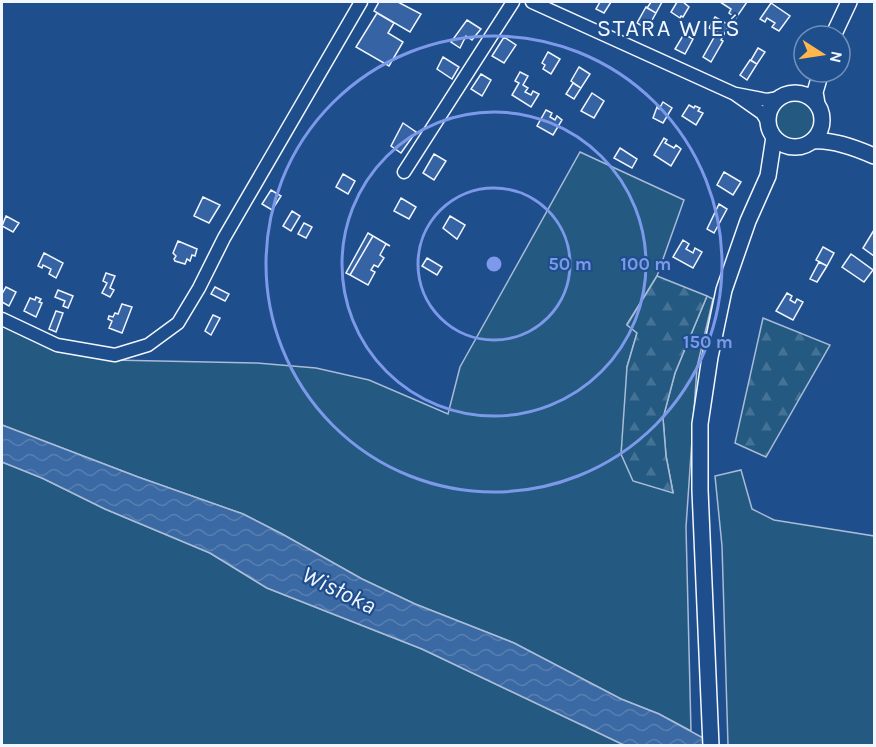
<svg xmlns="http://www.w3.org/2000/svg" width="876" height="747" viewBox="0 0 876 747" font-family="Karla,sans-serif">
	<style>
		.grass { fill: #245a82; stroke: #a8bbd7; stroke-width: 1.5 }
		.forest { fill: url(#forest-firs); stroke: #a8bbd7; stroke-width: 1.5 }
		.water { fill: url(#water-waves); stroke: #a8bbd7; stroke-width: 1.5 }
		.building { fill: #3563a3; stroke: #f2f6ff; stroke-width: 1.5 }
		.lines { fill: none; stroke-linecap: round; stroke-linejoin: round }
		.minor-casing { stroke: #f2f6ff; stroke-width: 15 }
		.major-casing { stroke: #f2f6ff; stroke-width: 18 }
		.minor { stroke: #1f4e8c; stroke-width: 12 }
		.major { stroke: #1f4e8c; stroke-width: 15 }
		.ring { fill: none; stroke: #7d9aea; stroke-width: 3 }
		.labels { text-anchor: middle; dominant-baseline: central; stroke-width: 4.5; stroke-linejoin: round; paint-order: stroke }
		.neighbourhood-label { font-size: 24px; letter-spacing: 1.5px; fill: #f2f6ff; stroke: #1f4e8c }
		.water-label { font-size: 24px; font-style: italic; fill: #f2f6ff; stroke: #1f4e8c }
		.centre { fill: #7d9aea; stroke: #1f4e8c; stroke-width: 3 }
		.ring-label { font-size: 18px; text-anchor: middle; font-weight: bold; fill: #7d9aea; stroke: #1f4e8c; stroke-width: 4.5; stroke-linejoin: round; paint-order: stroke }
	</style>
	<defs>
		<pattern id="forest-firs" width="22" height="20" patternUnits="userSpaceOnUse" patternTransform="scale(1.5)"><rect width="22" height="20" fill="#245a82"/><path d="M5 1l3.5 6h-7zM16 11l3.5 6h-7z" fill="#447295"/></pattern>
		<pattern id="water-waves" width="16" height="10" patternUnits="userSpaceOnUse" patternTransform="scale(1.5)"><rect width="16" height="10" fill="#3b69a3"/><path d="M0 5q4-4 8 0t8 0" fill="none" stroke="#587fb1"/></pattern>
	</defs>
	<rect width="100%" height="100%" fill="#1f4e8c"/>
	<path class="grass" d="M775 120a20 20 0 1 1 40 0a20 20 0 1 1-40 0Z
		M580 152 684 200 657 276 627 324 637 333 627 367 634 481 673 492 666 456 663 418 675 373 707 296 713 299 697 367 686 527 691 731 659 714 621 699 514 643 415 604 362 579 282 534 243 514 138 477 2 425V320L111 360 257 363 316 368 369 380 448 414 460 367Z
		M2 462 42 478 105 509 210 553 267 588 422 649 624 745H2Z
		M741 470 752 509 774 520 874 536V745H728L722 546 715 476Z"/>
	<path class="forest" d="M657 276 707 296 675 373 663 418 666 456 673 493 633 481 621 454 627 367 637 333 627 325Z
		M763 318 830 345 766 457 735 443Z"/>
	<path class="water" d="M2 425 138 477 243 514 282 534 362 579 415 604 514 643 621 699 659 714 716 745H624L422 649 267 588 210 553 105 509 42 478 2 462Z"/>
	<path class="building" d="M379 2H398L421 14 410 32 374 11Z
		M600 2H611L604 13 596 9Z
		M651 2H662L656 13 647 8Z
		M677 2H683L689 7 683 17 681 16 680 18 671 12Z
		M720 2H747L736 18 729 13 731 9Z
		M771 3 790 16 779 31 772 27 775 23 767 18 765 22 760 19Z
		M646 7 656 13 647 29 637 23Z
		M377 13 394 23 388 33 403 42 389 66 356 47Z
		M715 17 729 25 721 40 723 41 711 62 703 57 717 32 709 28Z
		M467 20 481 29 472 40 466 36 460 48 451 42Z
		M684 34 693 39 685 54 675 49Z
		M504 37 516 45 504 63 492 56Z
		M758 48 765 52 757 64 751 60Z
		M548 52 560 59 551 74 543 69 545 65 542 63Z
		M443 57 459 67 452 79 437 69Z
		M750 60 757 64 747 80 740 75Z
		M579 67 590 74 581 88 571 81Z
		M520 72 528 76 523 85 528 88 525 92 531 95 533 91 539 94 531 107 512 95 519 83 515 81Z
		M481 74 491 80 482 96 471 89Z
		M573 83 581 88 574 99 566 94Z
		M592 93 604 101 594 118 581 111Z
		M663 102 672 108 663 123 653 118 657 107 659 109Z
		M689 105 694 108 695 106 700 108 698 111 703 113 696 125 682 116Z
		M546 110 552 113 550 117 555 120 557 116 562 120 553 135 537 126Z
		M403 123 416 132 401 153 391 146Z
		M664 138 667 140 665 143 674 148 676 145 681 149 671 166 654 155Z
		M620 148 637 159 632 168 614 158Z
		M434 154 446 161 434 180 423 173Z
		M724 172 741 182 733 195 717 185Z
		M343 174 355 181 348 194 336 187Z
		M271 190 281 196 272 210 262 204Z
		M203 197 220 205 209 223 194 216Z
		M401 198 416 207 409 219 394 211Z
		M719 204 727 209 714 233 707 229Z
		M292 211 300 216 291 231 283 226Z
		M6 216 19 223 13 232 2 226Z
		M450 216 465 225 457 239 443 228Z
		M304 223 312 227 306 238 298 234Z
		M874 230V256L863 248Z
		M368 233 373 236 350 275 346 273Z
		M373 236 390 246 386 244 380 255 384 258 378 267 374 265 371 270 375 272 368 285 350 275Z
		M683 240 689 244 686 249 693 253 695 248 702 252 693 268 673 257Z
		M178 241 197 249 195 256 192 255 190 261 187 259 185 264 175 261 174 259 176 256 173 253Z
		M823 247 834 253 827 266 816 260Z
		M44 253 63 263 56 278 49 274 51 269 43 265 42 268 38 266Z
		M851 254 873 270 864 282 842 267Z
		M427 258 442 267 437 275 422 266Z
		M819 262 827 266 817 282 810 279Z
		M106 273 115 276 110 288 114 290 110 297 102 293 107 283 103 281Z
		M6 287 16 292 9 306 2 302V294Z
		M215 287 229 294 225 301 211 294Z
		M58 290 73 296 68 308 63 306 65 301 55 297Z
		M787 293 792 296 790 300 795 303 797 299 803 302 793 320 776 311Z
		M36 297 41 299 39 302 42 303 36 317 24 311 30 298 35 300Z
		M122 304 132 307 122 333 109 328 112 321 108 319 109 316 113 317 115 313 118 314Z
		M56 311 63 313 56 332 49 329Z
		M213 315 220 318 211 335 205 331Z"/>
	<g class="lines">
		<g class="minor-casing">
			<path id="minor" d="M532 2 735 94 762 113 767 121
				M736 94 767 100 779 98
				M404 172 513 2
				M2 319 57 345 115 355 148 345 178 323 199 288 224 238 361 2"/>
		</g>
		<g class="major-casing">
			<path id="major" d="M833 36 849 2
				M768 120a27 27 0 1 1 54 0a27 27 0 1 1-54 0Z
				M817 104 815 92 821 72
				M812 141C832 139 856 148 874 156
				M711 746 700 490V424L710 357 724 290 748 221 768 176 774 137"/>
		</g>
		<use href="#minor" class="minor"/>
		<use href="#major" class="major"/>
	</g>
	<g class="ring">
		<circle cx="494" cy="264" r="76"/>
		<circle cx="494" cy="264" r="152"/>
		<circle cx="494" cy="264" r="228"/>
	</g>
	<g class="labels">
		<g class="neighbourhood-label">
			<text x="669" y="28">STARA WIEŚ</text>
		</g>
		<g class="water-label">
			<text transform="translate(339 590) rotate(26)">Wisłoka</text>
		</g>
	</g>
	<circle cx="494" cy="264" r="9" class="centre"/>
	<g class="ring-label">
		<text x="570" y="270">50 m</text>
		<text x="646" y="270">100 m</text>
		<text x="708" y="348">150 m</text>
	</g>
	<rect width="876" height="747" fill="none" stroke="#f2f6ff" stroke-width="6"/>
	<g transform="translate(822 54) rotate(102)"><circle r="28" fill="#1f4e8c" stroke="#7391ba" stroke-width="1.5"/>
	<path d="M0-4.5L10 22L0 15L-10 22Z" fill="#ffb74d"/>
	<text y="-9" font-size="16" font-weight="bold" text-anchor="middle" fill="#f2f6ff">N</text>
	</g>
</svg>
